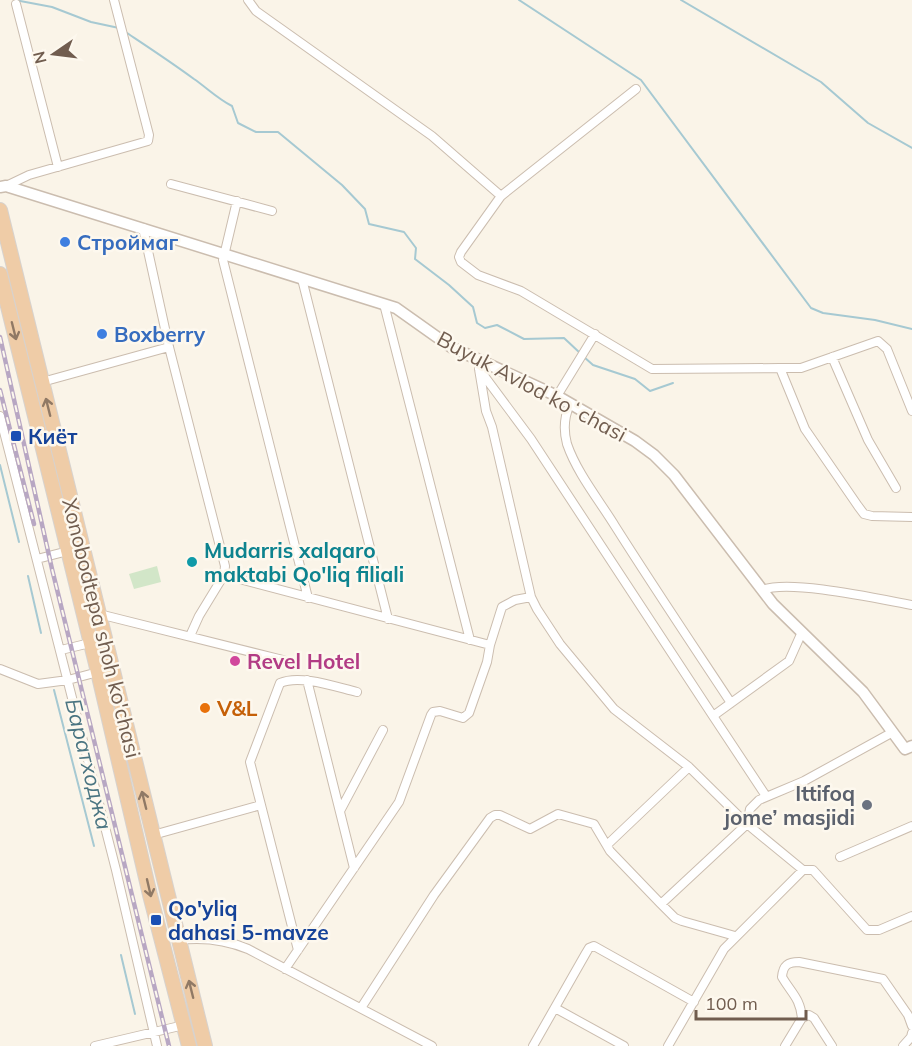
<svg xmlns="http://www.w3.org/2000/svg" width="912" height="1046" viewBox="0 0 912 1046" font-family="Mulish,sans-serif">
	<style>
		.park { fill: #d2e6c8 }
		.lines { fill: none; stroke-linecap: round; stroke-linejoin: round }
		.stream { stroke: #a6c9d2; stroke-width: 2 }
		.minor-casing { stroke: #cbbdaf; stroke-width: 10 }
		.tertiary-casing { stroke: #cbbdaf; stroke-width: 13 }
		.trunk-casing { stroke: #d7d2ce; stroke-width: 16 }
		.minor { stroke: #fff; stroke-width: 8 }
		.tertiary { stroke: #fff; stroke-width: 10 }
		.trunk { stroke: #efcca7; stroke-width: 14 }
		.rail-casing { stroke: #b8a7c3; stroke-width: 4.5 }
		.rail { stroke: #fdf8ee; stroke-width: 2; stroke-dasharray: 7; stroke-linecap: butt }
		.oneway { stroke: #907965 }
		.shop-dot { fill: #3f7fe0; stroke: #fdf8ee; stroke-width: 2 }
		.transit-dot { fill: #1a4fb4; stroke: #fdf8ee; stroke-width: 2 }
		.culture-dot { fill: #0f9aa8; stroke: #fdf8ee; stroke-width: 2 }
		.hotel-dot { fill: #d1479c; stroke: #fdf8ee; stroke-width: 2 }
		.food-dot { fill: #e8710a; stroke: #fdf8ee; stroke-width: 2 }
		.worship-dot { fill: #6b7280; stroke: #fdf8ee; stroke-width: 2 }
		.labels { text-anchor: middle; dominant-baseline: central; stroke-width: 5; stroke-linejoin: round; paint-order: stroke }
		.shop-label { font-size: 21px; font-weight: bold; fill: #366cbe; stroke: #fdf8ee; text-anchor: start }
		.street-label { font-size: 21px; fill: #715d4f; stroke: #fdf8ee }
		.transit-label { font-size: 21px; font-weight: bold; fill: #164399; stroke: #fdf8ee; text-anchor: start }
		.culture-label { font-size: 21px; font-weight: bold; fill: #0d838f; stroke: #fdf8ee; text-anchor: start }
		.hotel-label { font-size: 21px; font-weight: bold; fill: #b23c85; stroke: #fdf8ee; text-anchor: start }
		.food-label { font-size: 21px; font-weight: bold; fill: #c56008; stroke: #fdf8ee; text-anchor: start }
		.worship-label { font-size: 21px; font-weight: bold; fill: #5b616d; stroke: #fdf8ee; text-anchor: end }
		.water-label { font-size: 22px; font-style: italic; fill: #4b7582; stroke: #fdf8ee }
	</style>
	<rect width="100%" height="100%" fill="#faf4e8"/>
	<path class="park" d="M157 566 161 582 134 589 129 574Z"/>
	<g class="lines">
		<path class="stream" d="M15 0 52 7 91 22 119 28
			M519 0 641 80 811 308 823 313 875 320 912 329
			M681 0 821 82 868 123 912 148
			M124 31C148 47 171 62 194 79 207 88 218 99 232 106L238 123 256 132H278L342 185 365 209 369 224 404 232 416 248 415 259 449 285 473 307 477 323 485 328 497 325 524 339 564 338 580 353
			M584 357 593 365 635 379 650 391 673 383
			M0 465 19 542
			M28 576 41 633
			M54 690 94 846
			M121 955 135 1014"/>
		<g class="minor-casing">
			<path id="minor" d="M248 0 256 11 432 136 501 196
				M16 4 58 167
				M636 89 501 196 461 252 459 257 461 262 478 275 521 291 652 369 780 368 805 429 858 506 864 514 872 516 912 517
				M171 184 272 211
				M6 186 29 175 148 141 149 135 114 0
				M237 201 223 260 308 598
				M143 228 169 347 225 566 224 575 199 616 190 636
				M302 279 388 619
				M384 304 470 640
				M832 357 868 440 896 488
				M780 368H801L878 341 887 349 912 411
				M479 369 486 411 492 427 531 597 537 609 560 644 614 709 689 767 747 824 803 870H813L867 930H879L912 916
				M479 369 531 439 713 716
				M42 382 169 347
				M557 396 595 334
				M570 404C564 417 563 429 567 444 577 473 599 500 615 526 653 586 692 644 731 703
				M0 416 116 870 157 1046
				M37 559 68 551
				M224 575 490 645
				M762 590C790 579 879 599 912 605
				M99 614 283 660
				M61 650 90 643
				M0 669 38 684 68 680 98 672
				M307 680 354 868
				M766 796 713 716 789 661 802 632
				M340 811 383 730
				M153 835 261 805
				M608 844 689 767
				M840 857 912 826
				M661 904 675 918 682 921 735 936
				M179 940C203 937 226 940 248 949L432 1046
				M298 950 250 762 280 683C300 674 336 687 357 692
				M285 969 399 802 431 715 433 712 440 711 463 718 469 713 487 662 490 645 502 607 515 600 531 597
				M361 1008 434 895 490 818 495 815H500L530 829 558 814 594 824 610 851 661 904 747 824 750 809 759 800 804 781 893 732
				M555 1008 624 1046
				M802 1018C800 998 792 994 782 977 783 965 788 962 799 962L883 979 908 1015 912 1026
				M95 1046 184 1025
				M533 1046 586 953 589 948 594 946 694 1002
				M668 1046 724 949 803 870
				M785 1046 802 1018 809 1015 814 1018 832 1046
				M903 1046 911 1037 912 1033"/>
		</g>
		<g class="tertiary-casing">
			<path id="tertiary" d="M0 187 6 186 396 308 451 347 557 396 635 441 654 455 674 475 773 604 863 692 905 749 912 746"/>
		</g>
		<g class="trunk-casing">
			<path id="trunk" d="M0 210 205 1046
				M0 274 98 672 150 895 189 1046"/>
		</g>
		<use href="#minor" class="minor"/>
		<use href="#tertiary" class="tertiary"/>
		<use href="#trunk" class="trunk"/>
		<g class="rail-casing">
			<path id="rail" d="M0 337 52 569 169 1046
				M0 390 34 524"/>
		</g>
		<use href="#rail" class="rail"/>
	</g>
	<defs><path id="oneway-shaft" d="M-6 0H5M1.5-3L5.5 0L1.5 3" fill="none" stroke-width="1.6" stroke-linecap="round" stroke-linejoin="round" transform="scale(1.5)"/></defs>
	<g class="oneway">
		<use href="#oneway-shaft" transform="translate(14 331) rotate(76)"/>
		<use href="#oneway-shaft" transform="translate(48 407) rotate(-104)"/>
		<use href="#oneway-shaft" transform="translate(144 800) rotate(-104)"/>
		<use href="#oneway-shaft" transform="translate(149 888) rotate(77)"/>
		<use href="#oneway-shaft" transform="translate(191 989) rotate(-104)"/>
	</g>
	<g class="shop-dot">
		<circle cx="65" cy="242" r="6"/>
		<circle cx="102" cy="334" r="6"/>
	</g>
	<g class="transit-dot">
		<rect x="10" y="430" width="12" height="12" rx="3"/>
		<rect x="150" y="914" width="12" height="12" rx="3"/>
	</g>
	<circle class="culture-dot" cx="192" cy="562" r="6"/>
	<circle class="hotel-dot" cx="235" cy="661" r="6"/>
	<circle class="food-dot" cx="205" cy="708" r="6"/>
	<circle class="worship-dot" cx="867" cy="805" r="6"/>
	<g class="labels">
		<g class="shop-label">
			<text x="77" y="242">Строймаг</text>
			<text x="114" y="334">Boxberry</text>
		</g>
		<g class="street-label">
			<text transform="translate(532 386) rotate(28)">Buyuk Avlod koʻchasi</text>
			<text transform="translate(102 628) rotate(76)">Xonobodtepa shoh ko'chasi</text>
		</g>
		<g class="transit-label">
			<text x="28" y="436">Киёт</text>
			<text x="168" y="908">Qo'yliq<tspan x="168" dy="24">dahasi 5-mavze</tspan></text>
		</g>
		<g class="culture-label">
			<text x="204" y="550">Mudarris xalqaro<tspan x="204" dy="24">maktabi Qo'liq filiali</tspan></text>
		</g>
		<g class="hotel-label">
			<text x="247" y="661">Revel Hotel</text>
		</g>
		<g class="food-label">
			<text x="217" y="708">V&amp;L</text>
		</g>
		<g class="worship-label">
			<text x="855" y="793">Ittifoq<tspan x="855" dy="24">jome’ masjidi</tspan></text>
		</g>
		<g class="water-label">
			<text transform="translate(89 764) rotate(76)">Баратходжа</text>
		</g>
	</g>
	<g transform="translate(54 54) rotate(256)" stroke="#fdf8ee" stroke-width="4.5" paint-order="stroke">
	<path d="M0-4.5L10 22L0 15L-10 22Z" fill="#715d4f"/>
	<text y="-9" font-size="16" font-weight="bold" text-anchor="middle" fill="#715d4f">N</text>
	</g>
	<path d="M696 1010v9h110v-9" fill="none" stroke="#715d4f" stroke-width="3"/>
	<text x="705" y="1010" font-size="18" fill="#715d4f" stroke="#fdf8ee" stroke-width="4.5" paint-order="stroke">100 m</text>
</svg>
